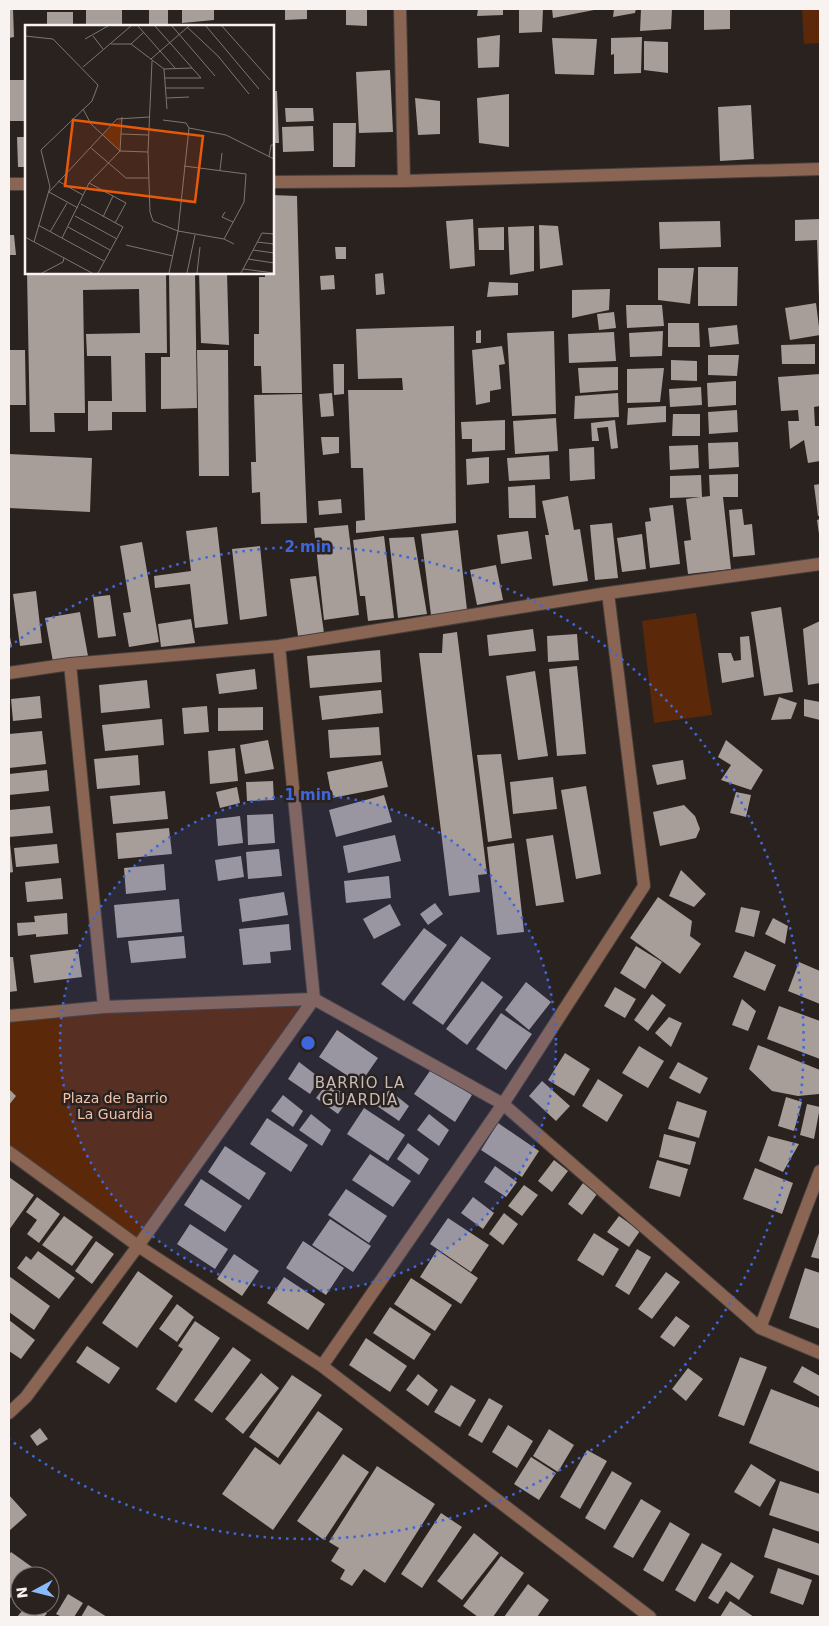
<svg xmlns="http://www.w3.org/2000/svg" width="829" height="1626" viewBox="0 0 829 1626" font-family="'DejaVu Sans',sans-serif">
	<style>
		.green { fill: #5c280a }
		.building { fill: #a79d99 }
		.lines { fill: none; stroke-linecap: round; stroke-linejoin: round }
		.street-casing { stroke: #473f3c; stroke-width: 14 }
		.street { stroke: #8a6553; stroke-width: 12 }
		.ring { fill: none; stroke: #3e67dc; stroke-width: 2.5; stroke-dasharray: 2.5 5 }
		.labels { text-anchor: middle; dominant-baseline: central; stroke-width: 5; stroke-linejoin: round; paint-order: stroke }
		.park-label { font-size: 14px; fill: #f0c2ac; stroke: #2a221f }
		.neighbourhood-label { font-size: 15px; letter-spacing: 1px; fill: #c6bcb7; stroke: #2a221f }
		.inset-road { fill: none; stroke: #7c7673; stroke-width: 1 }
		.view { fill: #e8590c; fill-opacity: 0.15; stroke: #e8590c; stroke-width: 2.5 }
		.inset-edge { fill: none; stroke: #f8f3f1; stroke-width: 2.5 }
		.centre { fill: #3e67dc; stroke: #2a221f; stroke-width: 2.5 }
		.ring-label { font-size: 15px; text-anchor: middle; font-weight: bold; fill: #3e67dc; stroke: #2a221f; stroke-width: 5; stroke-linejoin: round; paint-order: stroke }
	</style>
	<rect width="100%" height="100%" fill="#2a221f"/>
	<path class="green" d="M802 9H820V43L804 44Z
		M696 613 712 715 654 723 642 621Z
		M314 999 138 1246 9 1152V1016Z"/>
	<path class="building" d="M9 9H13L14 37 9 38Z
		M86 9H122V26H86Z
		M149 9H168V26H149Z
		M182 9H214V20L182 23Z
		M285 9H307V19L285 20Z
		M346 9H367V26L346 25Z
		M478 9H503V15L477 16Z
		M519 9H543L542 32 519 33Z
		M552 9H594V10L553 18Z
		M614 9H636L635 13 613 17Z
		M641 9H672L671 29 640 31Z
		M704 9H730V29L704 30Z
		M47 12H73V26H47Z
		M500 35 499 67 478 68 477 38Z
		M642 37 641 73 614 74V54L611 55V38Z
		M552 38 597 39 594 75 555 74Z
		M644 41 668 42V73L644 70Z
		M390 70 393 132 359 133 356 72Z
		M10 80H26V121H10Z
		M272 91H277L279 143H272Z
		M509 94V147L479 143 477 98Z
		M415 98 440 101V134L418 135Z
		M751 105 754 159 720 161 718 107Z
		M285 108H313L314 121 286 122Z
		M333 123H356L355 167H333Z
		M313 126 314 151 283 152 282 127Z
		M17 137H26V167H18Z
		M272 195 297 196 302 393H262L261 366H254V334H259V277H265V272H272Z
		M473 219 475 266 450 269 446 221Z
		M820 219V298H819L817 240 795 241V220Z
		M720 221 721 247 660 249 659 222Z
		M539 225 558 226 563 265 540 269Z
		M534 226V271L510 275 508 227Z
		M504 227V250H479L478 228Z
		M9 235H14L16 255H9Z
		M335 247H346V259H336Z
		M698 267H738L737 306H698Z
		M658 268H694L690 304 658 300Z
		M27 272H166L167 353H145L146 412H112V430L88 431V401H112L111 356H87L86 334 140 333 139 289 83 290 85 413H54L55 432H30Z
		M169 272H195L197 408 161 409V357H170Z
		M199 272H227L229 345 201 343Z
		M383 273 385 294 376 295 375 274Z
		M334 275 335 289 321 290 320 276Z
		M489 282 518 283V295L487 297Z
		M610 289 609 310 572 318V290Z
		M816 303 820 335 790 340 785 308Z
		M626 305H662L664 326 627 328Z
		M614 312 616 328 599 330 597 314Z
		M668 323H699L700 347H668Z
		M737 325 739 344 710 347 708 328Z
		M454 326 456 523 356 533V521L365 520 363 468H351L348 390H403L402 378 358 379 356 329Z
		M481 330V343H476V331Z
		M554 331 556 414 512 416 507 333Z
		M663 331 662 356 630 357 629 333Z
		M614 332 616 361 569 363 568 334Z
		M815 344V364H782L781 345Z
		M502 346 505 364 499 365 501 389 490 391V402L476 405 472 350Z
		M9 350H25L26 405H9Z
		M197 350H228L229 476H199Z
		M708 355H739L737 376 708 375Z
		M671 360 697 361V381L671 380Z
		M333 364H344V394L334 395Z
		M618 367V390L580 393 578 368Z
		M664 368 660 402 627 403V369Z
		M820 374V406L814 407 815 426H820V461L808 463 804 440 790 449 788 421H799L798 410 781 411 778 377Z
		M736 381V405L708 407 707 383Z
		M701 387 702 405 670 407 669 389Z
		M332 393 334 416 321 417 319 394Z
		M618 393 619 417 574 419 575 396Z
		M302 394 307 523 261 524 260 492 252 493 251 462H256L254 395Z
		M666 406V422L627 425 628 408Z
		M737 410 738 432 709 434 708 412Z
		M673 414H700V436H672Z
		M556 418 558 451 515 454 513 421Z
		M505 420V450L472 452V439H462L461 422Z
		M615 420 618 448 611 449 608 427 597 428 599 441H592L591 423Z
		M321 437H339V453L323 455Z
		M738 442 739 467 709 469 708 443Z
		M698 445 699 468 670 470 669 446Z
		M594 447 595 479 570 481 569 449Z
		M9 454 92 458 90 512 9 508Z
		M549 455 550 479 509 481 507 458Z
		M489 457V483L467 485 466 459Z
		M738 474V497H723L731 569 688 574 684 541 691 540 686 499 700 497 670 498V476L701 475 702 497 710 496 709 475Z
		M820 484V516H818L814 485Z
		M535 485 536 518H509L508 487Z
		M568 496 574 530 580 529 588 581 553 586 545 535H549L542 501Z
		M341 499 342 513 319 515 318 501Z
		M673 505 680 564 650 568 645 522 651 521 649 508Z
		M742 509 744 525 752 524 755 555 733 557 729 510Z
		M820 519V534H819L817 520Z
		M612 523 618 578 595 580 590 525Z
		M348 525 359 615 324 620 314 528Z
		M217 527 228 624 195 628 190 584 155 588 154 576 191 571 186 531Z
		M458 530 467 610 431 615 421 534Z
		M528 531 532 559 501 564 497 535Z
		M642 534 646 569 622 572 617 538Z
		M384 536 394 618 368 621 365 596H360L353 540Z
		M414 537 427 614 398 618 389 538Z
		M142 542 159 642 129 647 123 613 131 612 120 546Z
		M260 546 267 616 240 620 232 549Z
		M496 565 503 600 477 605 470 570Z
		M316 576 324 633 298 636 290 579Z
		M36 591 42 643 20 646 13 594Z
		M110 595 116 636 98 638 93 597Z
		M781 607 793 692 764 696 751 612Z
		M80 612 88 656 53 662 45 618Z
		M191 619 195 643 161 647 158 624Z
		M820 621V683L808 685 803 629Z
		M533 629 536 651 489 656 487 635Z
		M9 632 12 647 9 648Z
		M457 632 487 874 478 875 480 892 449 896 419 653H442L443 634Z
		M577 634 579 660 548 662 547 636Z
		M749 636 754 677 722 683 718 653H731L734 661 741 660 740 637Z
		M380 650 382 682 310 688 307 656Z
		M577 666 586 754 557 756 549 669Z
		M255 669 257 689 219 694 216 674Z
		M535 671 548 756 518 760 506 676Z
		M147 680 150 708 101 713 99 685Z
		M381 690 383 713 322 720 319 696Z
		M40 696 42 718 13 721 11 699Z
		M779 697 797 703 791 719 771 720Z
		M804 699 820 702V720L804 716Z
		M207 706 209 732 184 734 182 708Z
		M263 707V730L218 731V708Z
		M162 719 164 745 105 751 102 725Z
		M379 727 381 755 330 758 328 730Z
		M42 731 46 764 9 768V734Z
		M268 740 274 769 245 774 240 745Z
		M726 740 763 770 751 790 721 780 731 765 718 757Z
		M235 748 238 781 210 784 208 751Z
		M501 754 512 838 488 842 477 755Z
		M138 755 140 785 97 789 94 759Z
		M683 760 686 779 657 785 652 765Z
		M382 761 388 787 332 798 327 772Z
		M47 770 49 791 9 795V774Z
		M553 777 557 809 513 814 510 782Z
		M273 781 274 800 247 801 246 782Z
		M586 786 601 874 576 879 561 790Z
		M237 787 240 803 220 808 216 792Z
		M165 791 168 819 113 824 110 796Z
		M736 792 751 795 746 817 730 813Z
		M384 795 392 822 336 837 329 810Z
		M684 805 695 816 700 829 696 838 660 846 653 812Z
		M50 806 53 833 9 837V810Z
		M273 814 275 843 248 845 247 815Z
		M240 816 243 843 218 846 216 819Z
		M169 828 172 854 118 859 116 833Z
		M395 835 401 861 348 873 343 846Z
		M553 835 564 902 536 906 526 839Z
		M10 843 13 872 9 873V844Z
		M514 843 524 932 497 935 487 847Z
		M57 844 59 863 16 867 14 848Z
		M279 849 282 876 248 879 246 852Z
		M241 856 244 877 218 881 215 860Z
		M164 864 166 890 126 894 124 868Z
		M681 870 706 894 694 907 669 896Z
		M389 876 391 898 346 903 344 881Z
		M61 878 63 899 27 902 25 882Z
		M284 892 288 915 242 922 239 899Z
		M658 897 692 921 690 936 701 944 680 974 630 938Z
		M179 899 182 932 117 938 114 905Z
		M435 903 443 914 428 925 420 914Z
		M390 904 401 925 374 939 363 919Z
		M741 907 760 911 754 937 735 932Z
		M67 913 68 934 36 937V934L18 936 17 923 35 922 34 916Z
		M773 918 788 926 785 944 765 934Z
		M289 924 291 950 270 952 271 963 243 965 239 929Z
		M424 928 447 945 404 1001 381 984Z
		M184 936 186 958 131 963 128 941Z
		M461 936 491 958 443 1025 412 1003Z
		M636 946 662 962 645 989 620 973Z
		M78 949 82 977 34 983 30 955Z
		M745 951 776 965 765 991 733 977Z
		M9 957H13L17 991 9 992Z
		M799 962 820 971V1004L788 991Z
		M482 981 503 997 467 1045 446 1029Z
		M526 982 551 1002 529 1030 505 1010Z
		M615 987 636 999 625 1018 604 1006Z
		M652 994 666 1005 648 1031 634 1020Z
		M742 999 756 1011 748 1031 732 1025Z
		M779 1006 820 1021V1059L767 1039Z
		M501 1013 532 1034 506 1070 476 1049Z
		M669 1017 682 1023 671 1047 655 1033Z
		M337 1030 378 1058 360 1084 319 1057Z
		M758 1045 820 1070V1090L819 1094 798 1096 772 1091 749 1069Z
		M639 1046 664 1061 648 1088 622 1073Z
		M565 1053 590 1069 574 1096 548 1080Z
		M299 1062 320 1078 310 1094 288 1079Z
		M678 1062 708 1078 700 1094 669 1078Z
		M432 1068 472 1095 455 1122 414 1094Z
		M598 1079 623 1095 607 1122 582 1106Z
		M542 1081 570 1106 556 1121 529 1096Z
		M328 1082 349 1098 338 1114 316 1098Z
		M9 1089 16 1096 9 1105Z
		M389 1090 409 1106 399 1121 377 1106Z
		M283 1095 303 1111 293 1127 271 1111Z
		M786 1097 802 1102 794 1131 778 1126Z
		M677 1101 707 1111 699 1138 668 1129Z
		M807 1104 820 1107 814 1139 800 1135Z
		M364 1108 405 1135 388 1161 347 1134Z
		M311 1114 331 1130 322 1146 299 1130Z
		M429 1114 449 1130 439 1146 417 1130Z
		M267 1118 308 1145 291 1172 250 1144Z
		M498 1123 539 1151 522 1177 481 1150Z
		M664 1134 696 1142 690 1165 659 1157Z
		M768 1136 799 1144 783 1172 759 1161Z
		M408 1143 429 1159 419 1175 397 1159Z
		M225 1146 266 1173 249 1200 208 1172Z
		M370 1154 411 1181 393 1207 352 1180Z
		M554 1160 568 1171 552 1192 538 1181Z
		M657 1160 688 1169 680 1197 649 1188Z
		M495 1166 517 1182 506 1197 484 1182Z
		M755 1168 793 1183 782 1214 743 1199Z
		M9 1177 34 1195 9 1230Z
		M201 1179 242 1206 225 1232 184 1205Z
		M583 1183 597 1194 582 1215 568 1204Z
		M524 1185 538 1195 522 1216 508 1206Z
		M346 1189 387 1216 369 1243 328 1215Z
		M37 1197 60 1214 39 1243 27 1234 37 1220 26 1212Z
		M473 1197 494 1213 483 1229 461 1213Z
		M504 1213 518 1224 503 1245 489 1234Z
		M64 1216 93 1237 72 1266 42 1245Z
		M619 1216 640 1231 629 1247 607 1232Z
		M448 1218 489 1245 471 1272 430 1244Z
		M330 1219 371 1246 353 1272 312 1245Z
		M190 1224 228 1249 215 1269 177 1244Z
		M820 1230V1259L811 1257Z
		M594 1233 619 1249 603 1276 577 1260Z
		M96 1241 114 1254 92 1284 75 1271Z
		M303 1241 344 1268 326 1295 286 1268Z
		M637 1249 651 1257 629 1295 615 1286Z
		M437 1250 478 1278 461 1304 420 1277Z
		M38 1251 75 1278 59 1299 17 1268 26 1256 31 1260Z
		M234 1254 259 1271 242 1296 217 1279Z
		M805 1268 820 1273V1329L789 1318Z
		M138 1271 173 1296 137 1348 102 1323Z
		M666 1272 680 1282 652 1319 638 1309Z
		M9 1276 50 1306 34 1330 9 1312Z
		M284 1277 325 1304 308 1330 267 1303Z
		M411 1278 452 1305 435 1331 394 1304Z
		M177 1304 194 1317 177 1342 159 1329Z
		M390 1307 431 1334 414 1360 373 1333Z
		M676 1316 690 1326 674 1347 660 1337Z
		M9 1320 35 1340 21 1359 9 1351Z
		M195 1321 220 1338 176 1403 156 1389 183 1349 178 1346Z
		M366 1338 407 1366 390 1392 349 1365Z
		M87 1346 120 1368 109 1384 76 1362Z
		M233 1347 251 1360 212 1413 194 1400Z
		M740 1357 767 1367 744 1426 718 1416Z
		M802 1366 820 1376V1397L793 1382Z
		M688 1368 703 1379 686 1401 672 1389Z
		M261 1373 279 1388 243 1434 225 1419Z
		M418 1374 438 1390 428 1406 406 1390Z
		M292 1375 322 1395 278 1458 249 1437Z
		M451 1385 476 1400 460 1427 434 1412Z
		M771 1389 820 1408V1472L749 1443Z
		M489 1398 503 1406 482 1443 468 1435Z
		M318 1411 343 1429 273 1530 222 1494 255 1447 280 1465Z
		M508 1425 533 1441 517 1468 492 1452Z
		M40 1428 48 1439 37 1446 30 1436Z
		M549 1429 574 1445 558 1472 533 1456Z
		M587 1450 607 1461 580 1509 560 1497Z
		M343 1454 369 1472 324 1540 297 1521Z
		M531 1457 556 1473 539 1500 514 1484Z
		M751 1464 776 1480 760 1507 734 1492Z
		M377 1466 435 1504 385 1583 364 1569 352 1586 340 1579 345 1570 331 1561 339 1548 329 1542Z
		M612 1471 632 1483 605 1530 585 1518Z
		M780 1481 820 1494V1532L769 1515Z
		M9 1495 27 1515 9 1531Z
		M641 1499 661 1511 633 1558 613 1547Z
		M441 1513 462 1527 422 1588 401 1574Z
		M670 1522 690 1534 663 1582 643 1570Z
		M773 1528 820 1544V1576L764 1557Z
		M474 1533 499 1553 462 1600 437 1581Z
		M702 1543 722 1554 695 1602 675 1590Z
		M11 1552 32 1567 26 1576H20V1584L9 1600V1555Z
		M501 1556 524 1573 493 1617H478L463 1606Z
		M731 1562 754 1576 739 1600 726 1591 718 1604 708 1598Z
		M778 1568 812 1580 803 1605 770 1593Z
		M528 1584 549 1600 537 1617H504Z
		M68 1594 83 1603 74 1617H62L56 1614Z
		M730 1601 754 1617H720Z
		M88 1605 107 1617H81Z
		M26 1606H37L47 1613 44 1617H17Z"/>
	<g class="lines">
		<g class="street-casing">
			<path id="street" d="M400 9 404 181
				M272 182 404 181 820 169
				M9 184H26
				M70 664 104 1007
				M9 673 70 664 279 646 608 593 820 564
				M9 1016 104 1007 314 999 503 1104 760 1328 820 1353
				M9 1152 138 1246 322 1366 650 1617
				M760 1328 820 1171
				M322 1366 503 1104 644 886 608 593
				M9 1413 26 1397 138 1246 314 999 279 646"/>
		</g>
		<use href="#street" class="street"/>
	</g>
	<circle cx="308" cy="1043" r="248" fill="#3e67dc" fill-opacity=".12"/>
	<g class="ring">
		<circle cx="308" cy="1043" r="248"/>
		<path d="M9 647A496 496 0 1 1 9 1439"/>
	</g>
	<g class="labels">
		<g class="park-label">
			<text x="115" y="1098">Plaza de Barrio<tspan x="115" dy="16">La Guardia</tspan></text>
		</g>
		<g class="neighbourhood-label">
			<text x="360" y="1083">BARRIO LA<tspan x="360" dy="17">GUARDIA</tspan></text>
		</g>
	</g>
	<g transform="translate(25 25)">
		<rect width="249" height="249" fill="#2a221f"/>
		<path d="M97 92 95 126 77 110Z" fill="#5c280a"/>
		<path class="inset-road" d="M113 1 150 43M130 1 176 53M147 1 190 51M181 1 234 64M197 1 245 55M162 2 193 31 224 69M0 11 28 14 73 60 67 76 16 125 25 162 9 217M68 11 78 24M60 14 83 1M86 19H106L119 7M106 19 139 44 167 43M126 34 164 1M127 36 123 127 125 187 128 196 153 206 199 214 209 219M58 42 106 1M139 44 142 84M140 53H176M140 63H179M142 73 164 72M58 84 66 99 95 126 123 127M138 95 161 98 164 103 153 206 144 248M164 103 201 110 249 134M96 109 124 110M66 123 101 153H124M244 132 246 120H249M159 141 221 149 219 177 199 214M195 145 197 128M33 156 58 170M64 158 101 178 90 198M56 179 98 202 73 248M53 183 24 167 92 94 124 92M200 187 197 192 208 197M50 191 92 214M78 192 88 171M13 200 79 236M43 202 85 225M25 207 42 178M0 212 67 248M37 213 64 158 95 126 97 92M232 217 249 219M101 220 148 231M228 225 249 228M223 234 249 238M218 244 249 248M17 248 38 237 39 233M162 248 170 210M172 248 175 222M216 248 237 208 249 209"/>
		<path class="view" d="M48 95 178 111 170 177 40 161Z"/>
		<rect width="249" height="249" class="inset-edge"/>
	</g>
	<circle cx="308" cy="1043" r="8" class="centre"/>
	<g class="ring-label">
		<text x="308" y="552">2 min</text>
		<text x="308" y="800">1 min</text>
	</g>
	<rect width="829" height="1626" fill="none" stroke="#f8f3f1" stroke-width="20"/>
	<g transform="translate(35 1591) rotate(263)"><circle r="24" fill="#2a221f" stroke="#7c7673"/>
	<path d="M0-4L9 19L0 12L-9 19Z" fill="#8abafc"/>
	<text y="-8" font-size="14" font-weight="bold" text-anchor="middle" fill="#f8f3f1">N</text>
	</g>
</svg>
